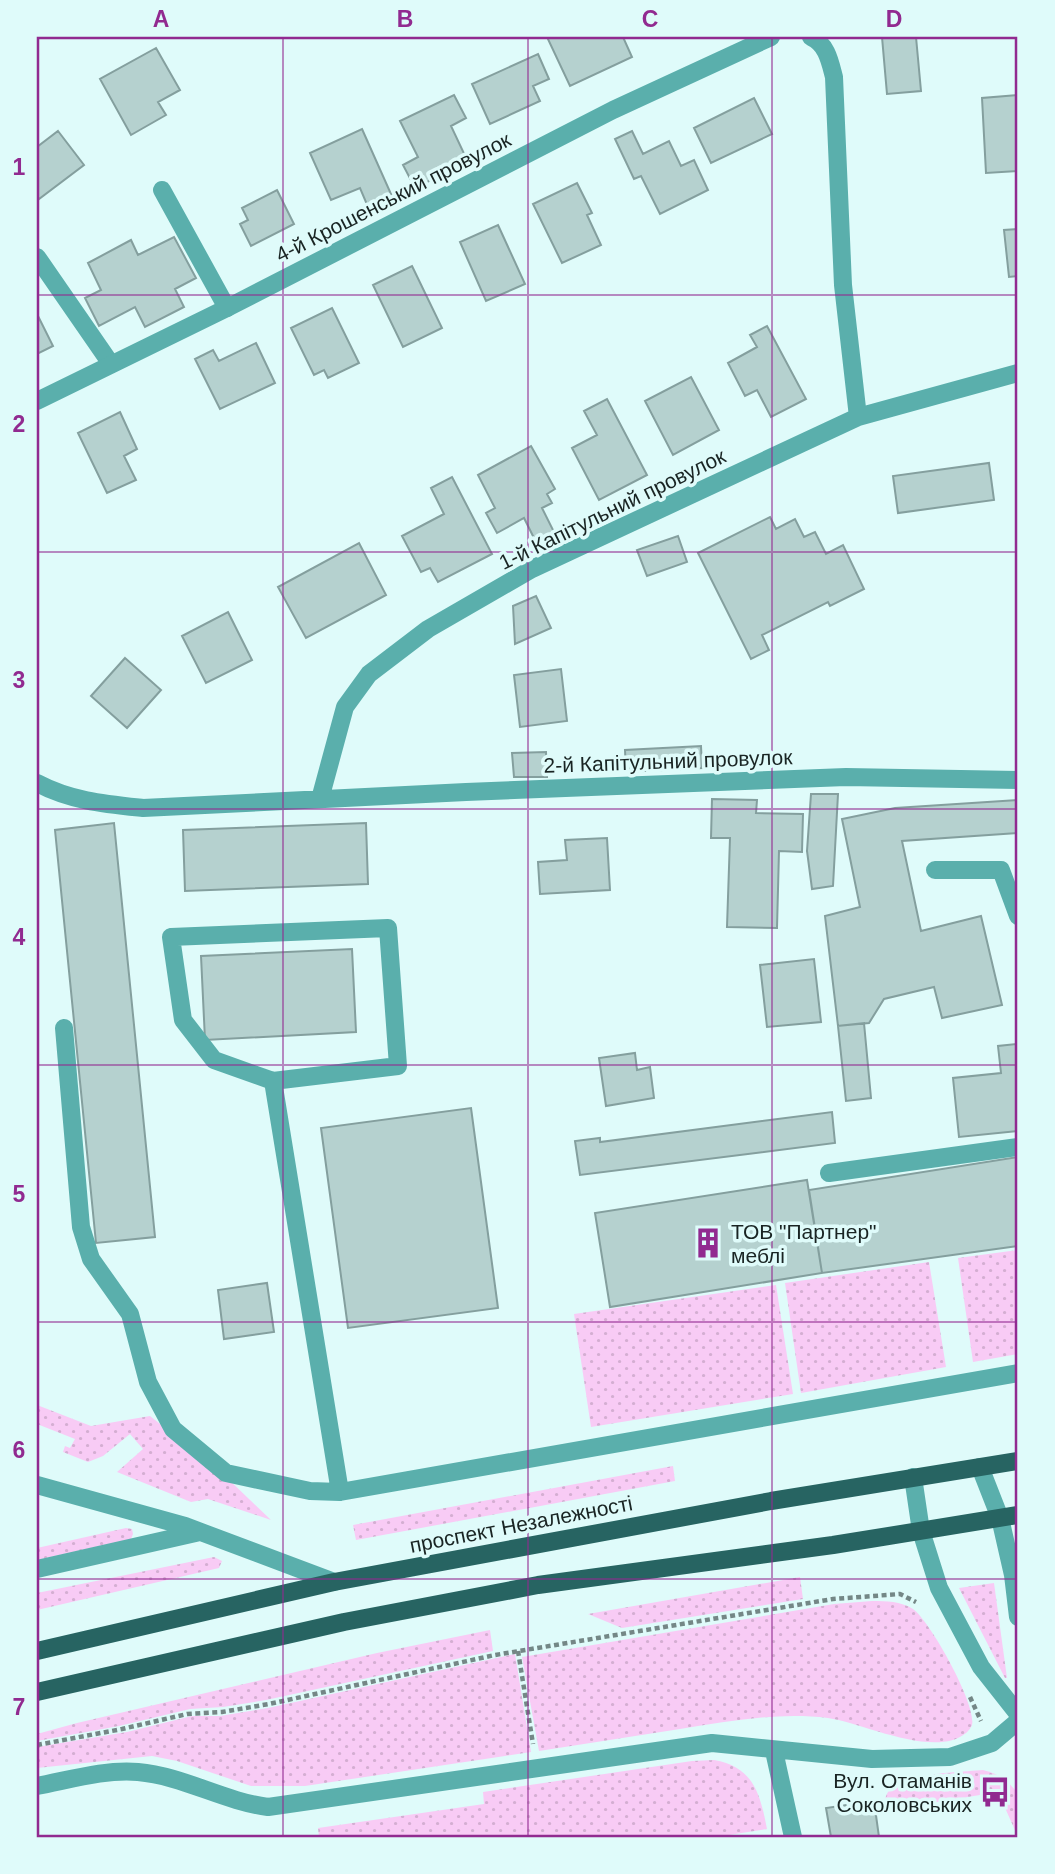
<svg xmlns="http://www.w3.org/2000/svg" width="1055" height="1874" viewBox="0 0 1055 1874" font-family="Arial,sans-serif">
	<style>
		.grass { fill: url(#grass-dots) }
		.building { fill: #b5d1cf; stroke: #849f9e; stroke-width: 2 }
		.lines { fill: none; stroke-linecap: round; stroke-linejoin: round }
		.path { stroke: #748786; stroke-width: 4.5; stroke-dasharray: 5 3.5; stroke-linecap: butt }
		.service { stroke: #5aafac; stroke-width: 18 }
		.minor { stroke: #5aafac; stroke-width: 18 }
		.tertiary { stroke: #5aafac; stroke-width: 18 }
		.primary { stroke: #276462; stroke-width: 18 }
		.grid { fill: none; stroke: #912a90; stroke-width: 2; stroke-opacity: 0.55 }
		.labels { text-anchor: middle; dominant-baseline: central; stroke-width: 7; stroke-linejoin: round; paint-order: stroke }
		.street-label { font-size: 21px; fill: #192423; stroke: #dffbfa }
		.poi-label { font-size: 21px; fill: #192423; stroke: #dffbfa; text-anchor: start }
		.neatline { fill: none; stroke: #912a90; stroke-width: 2.5 }
		.grid-label { font-size: 23px; text-anchor: middle; font-weight: bold; fill: #912a90 }
	</style>
	<defs>
		<pattern id="grass-dots" width="8" height="8" patternUnits="userSpaceOnUse" patternTransform="scale(1.75)"><rect width="8" height="8" fill="#f8cbf5"/><path d="M2 2h.1M6 6h.1" fill="none" stroke="#d4aed2" stroke-width="1.8" stroke-linecap="round"/></pattern>
	</defs>
	<rect width="100%" height="100%" fill="#dffbfa"/>
	<path class="grass" d="M1018 1250V1354L973 1362 958 1258Z
		M929 1262 946 1367 801 1393 785 1283Z
		M776 1285 793 1394 591 1427 574 1314Z
		M37 1405 91 1426 150 1416 223 1474 271 1520 208 1499 191 1502 117 1472 143 1449 130 1434 103 1456 88 1462 63 1452 65 1446 70 1448 75 1439 37 1424Z
		M673 1466 675 1481 356 1540 353 1525Z
		M126 1528 132 1529 133 1534 131 1539 37 1560V1548Z
		M214 1557 222 1561 219 1568 37 1610V1593Z
		M800 1577 803 1599 622 1628 588 1614Z
		M994 1583 1007 1678H1005L959 1588Z
		M872 1601C887 1601 900 1601 913 1609 930 1621 977 1705 972 1725 971 1727 968 1732 966 1733 935 1759 863 1723 828 1718 778 1712 730 1721 680 1729 633 1736 586 1744 539 1751L522 1657 834 1604Z
		M490 1630 493 1651 266 1700 223 1707 190 1709 119 1726 37 1741V1734L77 1723 377 1653Z
		M515 1654 531 1752 305 1786H251L177 1761 152 1756 37 1768V1747L127 1732 192 1716H220L268 1708Z
		M714 1760C754 1767 760 1794 767 1829L716 1837H319L318 1828 484 1804 483 1792 692 1761Z
		M983 1770C999 1774 1008 1780 1018 1794V1837L998 1792 883 1811C884 1804 885 1795 890 1789 902 1773 963 1772 983 1770Z"/>
	<path class="building" d="M547 37H623L632 57 570 86Z
		M882 37H916L921 91 887 94Z
		M156 48 180 90 158 102 166 115 131 135 100 79Z
		M538 54 549 79 533 86 540 101 490 124 472 84Z
		M454 95 466 118 451 126 468 162 415 188 403 165 418 157 400 121Z
		M1018 95V171L986 173 982 98Z
		M754 98 772 134 711 163 694 128Z
		M362 129 395 203 371 214 360 188 331 200 310 153Z
		M58 131 84 165 39 199 37 196V147Z
		M632 131 643 154 669 141 681 166 694 160 708 190 660 214 641 176 634 179 615 139Z
		M577 183 592 213 587 215 601 245 562 263 533 204Z
		M277 190 294 224 251 246 240 224 248 220 242 208Z
		M498 225 525 284 486 301 460 242Z
		M1018 229V276L1009 277 1004 230Z
		M174 237 196 278 175 289 184 307 145 327 135 307 99 326 85 298 101 290 88 263 131 240 138 255Z
		M412 266 442 328 403 347 373 285Z
		M332 308 359 363 328 378 324 370 314 375 291 328Z
		M37 314 53 346 37 354Z
		M767 326 806 399 771 417 757 390 745 396 728 363 757 347 750 335Z
		M256 343 275 383 220 409 195 359 213 350 219 361Z
		M691 377 719 430 673 455 645 401Z
		M607 399 647 475 599 500 572 448 597 435 584 411Z
		M120 412 137 449 124 456 136 480 107 493 78 433Z
		M531 446 555 489 547 494 552 503 542 508 556 536 538 546 524 518 497 533 486 513 495 508 478 475Z
		M989 463 994 500 898 513 893 476Z
		M452 477 492 554 438 582 430 568 421 572 402 536 444 514 431 488Z
		M770 517 776 529 795 519 804 537 815 532 826 554 843 545 864 589 830 606 828 602 762 635 769 650 751 659 698 553Z
		M678 536 687 562 647 576 637 550Z
		M359 543 386 595 306 638 278 587Z
		M536 596 551 628 515 644 513 606Z
		M228 612 252 660 206 683 182 636Z
		M125 658 161 690 127 728 91 696Z
		M561 669 567 721 520 727 514 675Z
		M701 746 702 768 626 772 625 750Z
		M546 752 547 777H514L512 753Z
		M811 794H838L833 886 812 889 807 851Z
		M712 799 757 800 756 813 803 814 802 852 779 851 777 928 727 927 730 838H711Z
		M1018 800V833L902 841 921 931 981 916 1002 1005 942 1018 934 987 884 999 869 1023 838 1026 825 916 860 907 842 819 895 808Z
		M114 823 155 1237 96 1243 55 830Z
		M366 823 368 884 185 891 183 830Z
		M607 838 610 890 540 894 538 862 567 860 565 840Z
		M352 949 356 1032 205 1040 201 956Z
		M814 959 821 1022 767 1027 760 965Z
		M864 1023 871 1098 846 1101 838 1026Z
		M1016 1044 1018 1131 959 1137 953 1078 1001 1073 998 1046Z
		M635 1053 637 1070 650 1067 654 1098 606 1106 599 1058Z
		M471 1108 498 1308 348 1328 321 1128Z
		M832 1112 835 1143 580 1175 575 1141 600 1138V1142Z
		M1018 1157V1246L822 1273 809 1190Z
		M807 1180 822 1273 610 1307 595 1213Z
		M267 1283 274 1332 224 1339 218 1290Z
		M874 1801 879 1837H831L826 1808Z"/>
	<g class="lines">
		<path class="path" d="M518 1651 533 1744
			M970 1697 981 1721
			M37 1745 122 1729 187 1714 222 1712 269 1704 495 1655 833 1599 900 1594 916 1602"/>
		<path class="service" d="M162 190 227 308
			M37 257 111 364
			M935 870H1001L1018 916
			M64 1028 81 1227 91 1259 130 1314 148 1382 173 1429 226 1473 310 1491 340 1492 1018 1373
			M273 1081 214 1060 183 1020 171 937 388 928 398 1066 273 1081 340 1492
			M829 1173 1018 1147
			M37 1485 185 1526 334 1582
			M37 1569 200 1532
			M774 1751 793 1837
			M37 1786C69 1780 105 1769 138 1772 183 1776 223 1801 268 1807L712 1743 872 1759 950 1757 992 1743 1018 1721"/>
		<path class="minor" d="M811 37C827 44 830 62 834 77L843 285 858 417
			M37 401 227 308 613 110 771 37
			M37 783C71 801 105 804 143 808L466 792 846 777 1018 780
			M320 799 345 707 369 674 428 629 532 569 858 417 1018 373"/>
		<path class="tertiary" d="M980 1467 1000 1518 1013 1575 1018 1617
			M913 1477 921 1531 939 1588 981 1667 1018 1714"/>
		<path class="primary" d="M37 1651 334 1582 771 1501 1018 1461
			M37 1692 344 1622 538 1585 833 1545 1018 1515"/>
	</g>
	<path class="grid" d="M283 37V1837M528 37V1837M772 37V1837M37 295H1018M37 552H1018M37 809H1018M37 1065H1018M37 1322H1018M37 1579H1018"/>
	<defs>
		<g id="building-bare" transform="scale(2.415)"><path d="M-4-6H4V6H1V3H-1V6H-4ZM-2.5-4.3h1.7v1.8h-1.7ZM.8-4.3h1.7v1.8H.8ZM-2.5-1h1.7V.8h-1.7ZM.8-1h1.7V.8H.8Z" fill="#912a90" stroke="#dffbfa" stroke-width="2.5" paint-order="stroke"/></g>
		<g id="bus-bare" transform="scale(2.415)"><path d="M-5-6H5V4H4V6H2V4H-2V6H-4V4H-5ZM-3.5-4V0h7V-4ZM-3.5 1.2v1.5H-2V1.2ZM2 1.2v1.5H3.5V1.2Z" fill="#912a90" stroke="#dffbfa" stroke-width="2.5" paint-order="stroke"/></g>
	</defs>
	<g fill-rule="evenodd">
		<use href="#building-bare" x="708" y="1243"/>
		<use href="#bus-bare" x="995" y="1792"/>
	</g>
	<g class="labels">
		<g class="street-label">
			<text transform="translate(393 197) rotate(-27)">4-й Крошенський провулок</text>
			<text transform="translate(612 509) rotate(-26)">1-й Капітульний провулок</text>
			<text transform="translate(668 761) rotate(-2)">2-й Капітульний провулок</text>
			<text transform="translate(521 1524) rotate(-11)">проспект Незалежності</text>
		</g>
		<g class="poi-label">
			<text x="731" y="1231">ТОВ "Партнер"<tspan x="731" dy="24">меблі</tspan></text>
			<text x="972" y="1780" text-anchor="end">Вул. Отаманів<tspan x="972" dy="24">Соколовських</tspan></text>
		</g>
	</g>
	<rect width="1055" height="1874" fill="none" stroke="#dffbfa" stroke-width="77"/>
	<rect x="38" y="38" width="978" height="1798" class="neatline"/>
	<g class="grid-label">
		<text x="161" y="27">A</text>
		<text x="405" y="27">B</text>
		<text x="650" y="27">C</text>
		<text x="894" y="27">D</text>
		<text x="19" y="175">1</text>
		<text x="19" y="432">2</text>
		<text x="19" y="688">3</text>
		<text x="19" y="945">4</text>
		<text x="19" y="1202">5</text>
		<text x="19" y="1458">6</text>
		<text x="19" y="1715">7</text>
	</g>
</svg>
